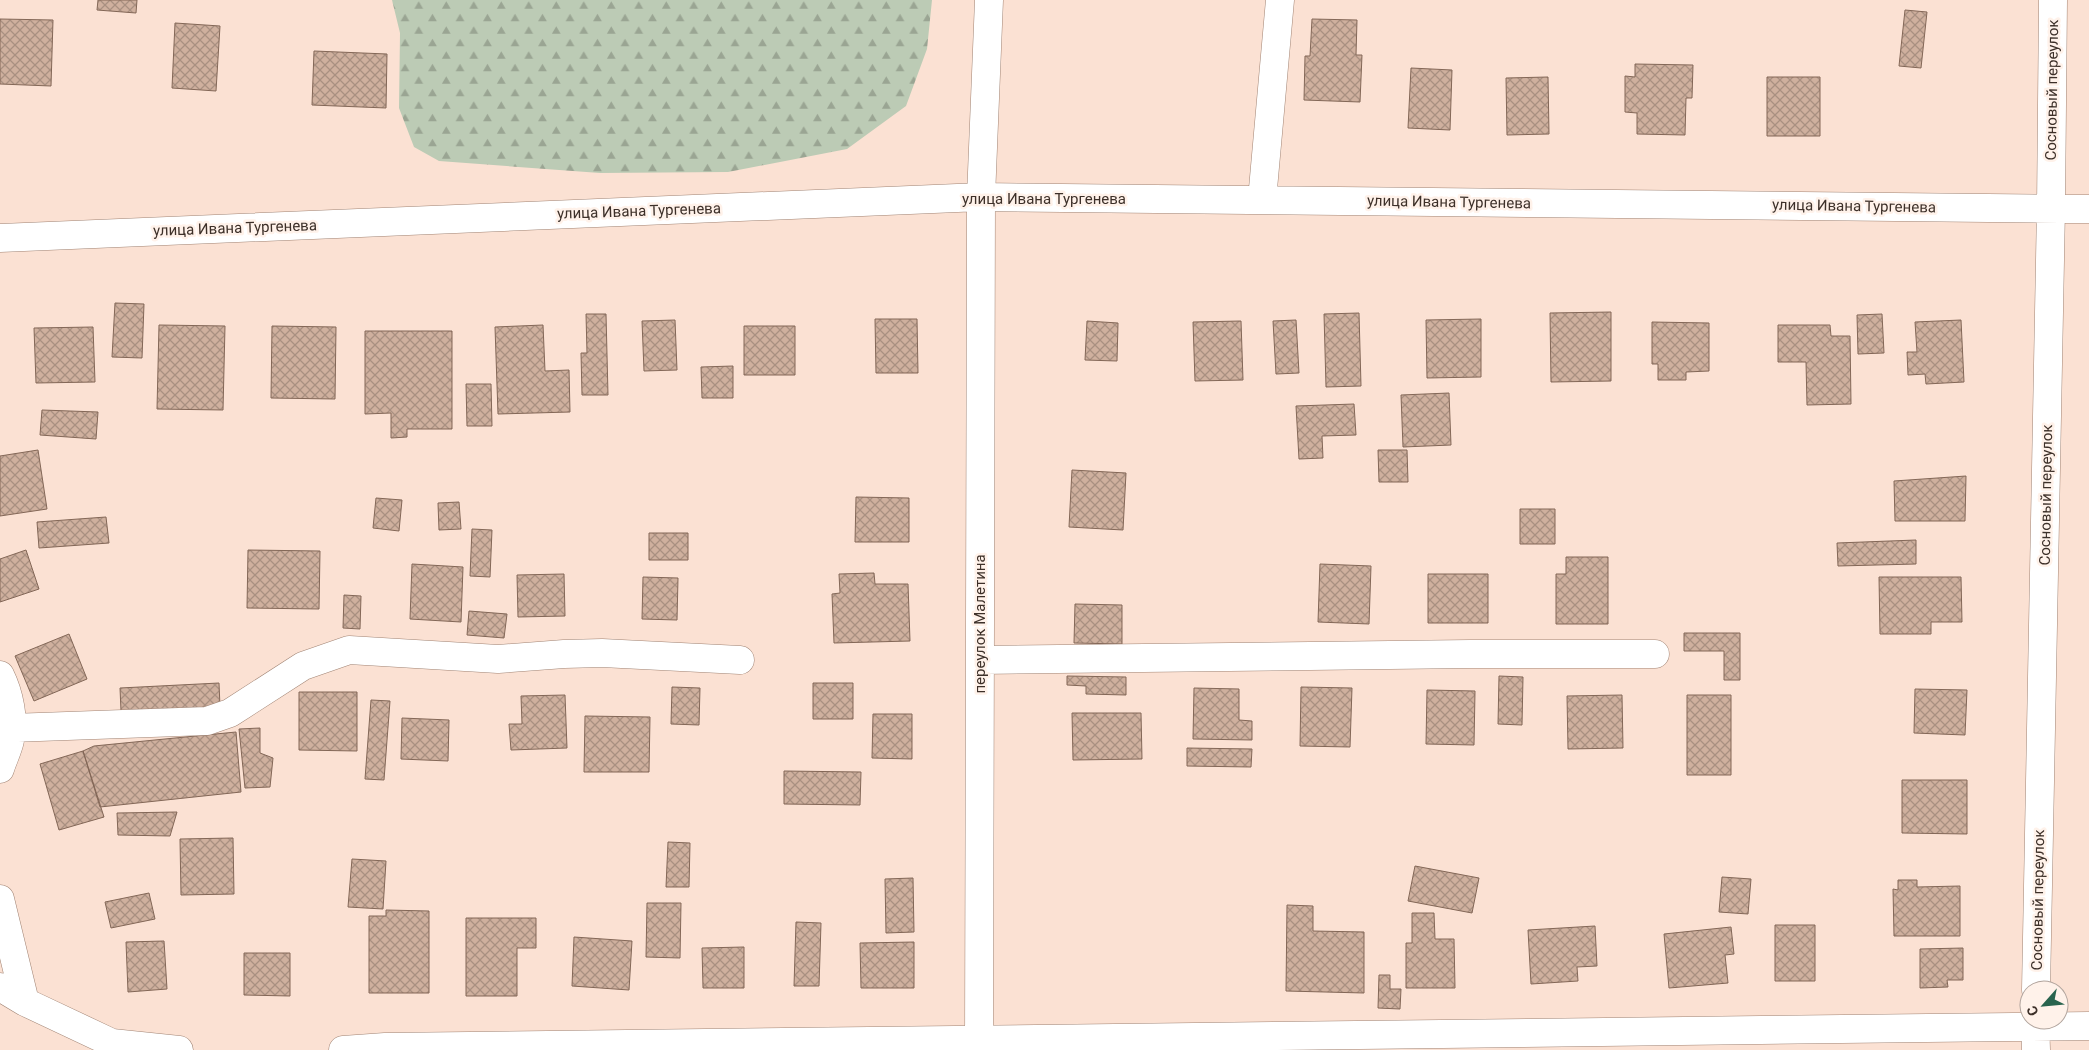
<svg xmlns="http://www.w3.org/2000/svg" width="2089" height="1050" viewBox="0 0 2089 1050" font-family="Roboto,sans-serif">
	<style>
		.forest { fill: url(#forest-firs) }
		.building { fill: url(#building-cross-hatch); stroke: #836757 }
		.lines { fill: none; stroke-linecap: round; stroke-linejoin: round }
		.minor-casing { stroke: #a18474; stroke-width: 29 }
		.minor { stroke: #fff; stroke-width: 28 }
		.labels { text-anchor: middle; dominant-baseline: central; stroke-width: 5; stroke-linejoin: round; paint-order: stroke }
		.street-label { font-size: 15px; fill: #3d3029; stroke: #fff2ea }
	</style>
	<defs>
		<pattern id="forest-firs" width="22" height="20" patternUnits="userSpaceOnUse" patternTransform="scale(1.25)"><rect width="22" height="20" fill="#bccbb5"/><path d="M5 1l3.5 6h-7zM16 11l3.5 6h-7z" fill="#9aa593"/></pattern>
		<pattern id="building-cross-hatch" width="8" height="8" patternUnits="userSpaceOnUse" patternTransform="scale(1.25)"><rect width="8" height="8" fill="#cfb09e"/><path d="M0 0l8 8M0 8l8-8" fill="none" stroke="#a99081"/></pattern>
	</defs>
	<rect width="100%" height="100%" fill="#fbe1d3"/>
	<path class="forest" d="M392 0H932L927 49 906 106 847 149 728 172 600 173 439 161 414 147 399 108 400 33Z"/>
	<path class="building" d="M98 0H137L136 13 97 10Z
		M1905 10 1927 12 1921 68 1899 66Z
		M0 19 53 20 51 86 0 84Z
		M1312 19 1357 20 1356 55H1362L1360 102 1304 100 1305 56H1310Z
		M175 23 220 26 216 91 172 88Z
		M314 51 387 54 386 108 312 105Z
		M1635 64 1693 65 1692 98H1686L1685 135 1637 134V113L1625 112V76L1635 77Z
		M1411 68 1452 70 1450 130 1408 128Z
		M1548 77 1549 134 1507 135 1506 78Z
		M1767 77H1820V136H1767Z
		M115 303 144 304 142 358 112 357Z
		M1611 312V381L1551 382 1550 313Z
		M1359 313 1361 386 1326 387 1324 314Z
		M586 314H606L608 395H582L581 353H587Z
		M1882 314 1884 353 1858 354 1857 315Z
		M875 319H917L918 373H876Z
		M1481 319V377L1427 378 1426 320Z
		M675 320 677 370 644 371 642 321Z
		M1296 320 1299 373 1276 374 1273 321Z
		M1961 320 1964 382 1926 384 1925 374 1908 375 1907 352H1917L1915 322Z
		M1087 321 1118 323 1117 361 1085 360Z
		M1241 321 1243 380 1195 381 1193 322Z
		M1652 322 1709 323V371L1686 372V380H1658V364H1652Z
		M159 325 225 326 223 410 157 409Z
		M543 325 545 371 569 370 570 412 498 414 495 327Z
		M1778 325H1830L1831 336H1850L1851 404 1807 405 1806 362H1778Z
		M272 326 336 327 335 399 271 398Z
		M744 326H795V375H744Z
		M93 327 95 382 36 383 34 328Z
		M365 331H452V429H407V437L391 438V413L365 414Z
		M733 366V398H702L701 367Z
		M466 384H491L492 426H467Z
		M1449 393 1451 445 1403 447 1401 395Z
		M1354 404 1356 435 1322 436 1323 458 1299 459 1296 406Z
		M42 410 98 412 96 439 40 435Z
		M38 450 47 509 0 516V456Z
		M1378 450H1407L1408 482H1379Z
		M1072 470 1126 473 1123 530 1069 527Z
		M1966 476 1965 521H1895L1894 481Z
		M856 497 909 498V542H855Z
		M376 498 402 500 399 531 373 528Z
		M459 502 461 529 439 530 438 503Z
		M1520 509H1555V544H1520Z
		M106 517 109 543 39 548 37 522Z
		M472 529 492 530 490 577 470 576Z
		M649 533H688V560H649Z
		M1916 540V564L1838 566 1837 543Z
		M26 550 39 589 0 602V559Z
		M248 550 320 551 319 609 247 608Z
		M1566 557H1608V624H1556V574H1566Z
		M412 564 463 567 461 622 410 619Z
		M1320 564 1371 566 1369 624 1318 622Z
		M874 573 875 584H908L910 641 834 643 832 594 840 593 839 574Z
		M564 574 565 616 518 617 517 575Z
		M1428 574H1488V623H1428Z
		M643 577 678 578 677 620 642 619Z
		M1879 577H1961L1962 622H1931V634H1880Z
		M344 595 361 596 360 629 343 628Z
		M1075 604 1122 605V644L1074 643Z
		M469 611 507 614 504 638 467 635Z
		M1684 633H1740V680H1724V651H1684Z
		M69 634 87 679 34 701 15 656Z
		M1067 676 1126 677V695L1086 694V686L1067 685Z
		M1499 676 1523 677 1522 725 1498 724Z
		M219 683 220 707 121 711 120 688Z
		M813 683H853V719H813Z
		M672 687 700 688 699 725 671 724Z
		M1301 687 1352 688 1350 747 1300 746Z
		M1194 688 1239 689V720L1252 721V740L1193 739Z
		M1915 689 1967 690 1965 735 1914 733Z
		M1427 690 1475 691 1474 745 1426 744Z
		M299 692H357V751L299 750Z
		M565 695 567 748 511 750 509 724H522L521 696Z
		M1622 695 1623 748 1568 749 1567 696Z
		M1687 695H1731V775H1687Z
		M371 700 390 701 384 780 365 779Z
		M1072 713H1141L1142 759 1073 760Z
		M873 714H912V759L872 758Z
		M585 716 650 717 649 772H584Z
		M402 718 449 720 448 761 401 759Z
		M260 728V753L273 758 270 787 245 788 239 729Z
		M236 732 241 792 100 807 83 751 94 746Z
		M1187 748 1252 749 1251 767 1187 766Z
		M83 751 104 817 59 830 40 764Z
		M784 771 861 772 860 805 784 804Z
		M1902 780H1967V834L1902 833Z
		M177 812 170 836 118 835 117 813Z
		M233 838 234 894 181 895 180 839Z
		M668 842 690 843 689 887H666Z
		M352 859 386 861 383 909 348 907Z
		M1415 866 1479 878 1472 913 1408 901Z
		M1722 877 1751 879 1748 914 1719 912Z
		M913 878 914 932 886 933 885 879Z
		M1898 880H1917V887L1960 886V936H1894L1893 889 1898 890Z
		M149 893 155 919 111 928 105 902Z
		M647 903H681L680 958 646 957Z
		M1287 905 1313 906V931L1364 932V993L1286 991Z
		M386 910 429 911V993H369V916H386Z
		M1412 913H1434L1435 939H1454L1455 988H1406V943H1412Z
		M466 918H536V948H517V996H466Z
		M796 922 821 923 819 986H794Z
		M1775 925H1815V981H1775Z
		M1595 926 1597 966 1577 967 1578 981 1531 984 1528 930Z
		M1731 927 1734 954 1725 955 1728 983 1669 988 1664 934Z
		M574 937 632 941 629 990 572 986Z
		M164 941 167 989 128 992 126 942Z
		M914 942V988H861L860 943Z
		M744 947V988H703L702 948Z
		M1963 948V980H1947L1948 987 1920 988V949Z
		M244 953H290V996L244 995Z
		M1379 975H1390V989H1401L1400 1009 1378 1008Z"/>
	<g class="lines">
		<g class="minor-casing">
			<path id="minor" d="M1262 200 1280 0
				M0 238 981 197 2089 209
				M980 660 1470 654H1655
				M0 675C9 693 15 720 10 740 8 750 3 759 0 769
				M11 728 207 721 230 713 303 666 349 650 498 659 564 654 602 653 740 660
				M0 899 25 1002
				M0 987 25 1002 112 1043 179 1050
				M2036 990 2051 208 2053 0
				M2035 1020 2036 1050
				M343 1050 385 1047 2089 1026
				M979 1050 981 197 989 0"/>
		</g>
		<use href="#minor" class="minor"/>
	</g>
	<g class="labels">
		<g class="street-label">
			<text transform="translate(2052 90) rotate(-89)">Сосновый переулок</text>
			<text x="1044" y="199">улица Ивана Тургенева</text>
			<text transform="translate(1449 202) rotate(1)">улица Ивана Тургенева</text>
			<text transform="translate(1854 206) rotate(1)">улица Ивана Тургенева</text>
			<text transform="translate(639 211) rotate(-2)">улица Ивана Тургенева</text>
			<text transform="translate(235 228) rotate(-2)">улица Ивана Тургенева</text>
			<text transform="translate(2046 495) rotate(-89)">Сосновый переулок</text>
			<text transform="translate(980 624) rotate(-90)">переулок Малетина</text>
			<text transform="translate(2038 900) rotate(-89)">Сосновый переулок</text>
		</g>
	</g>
	<g transform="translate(2044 1005) rotate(243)"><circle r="24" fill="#fff2ea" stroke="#b1a49d"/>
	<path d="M0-4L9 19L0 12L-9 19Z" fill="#29644e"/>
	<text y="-8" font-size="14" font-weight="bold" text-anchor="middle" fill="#3d3029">С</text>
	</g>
</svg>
